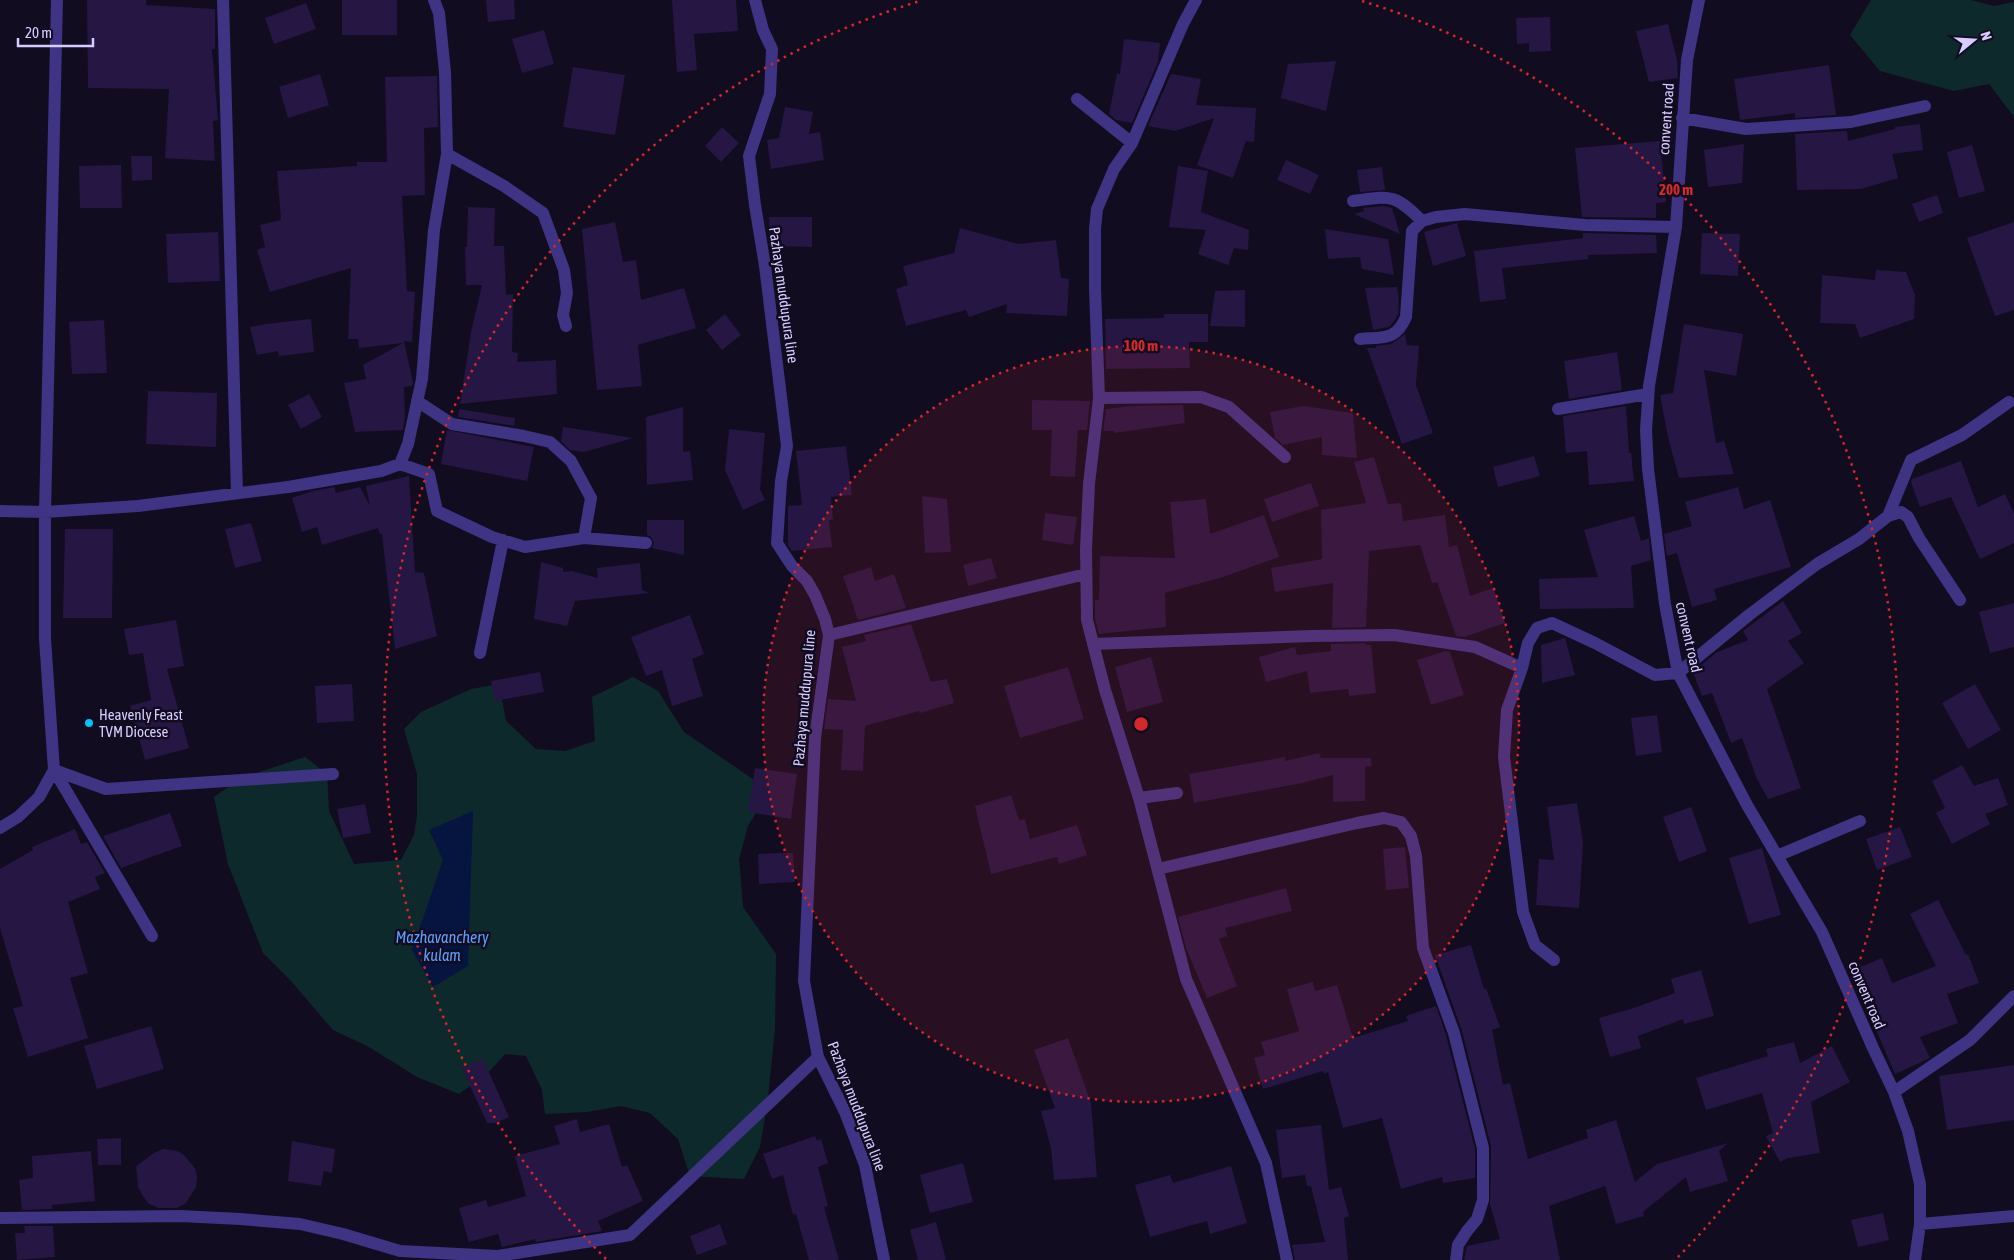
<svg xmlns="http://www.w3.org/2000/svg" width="2014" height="1260" viewBox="0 0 2014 1260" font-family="'Asap Condensed',sans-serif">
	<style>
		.green { fill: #0e292c }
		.water { fill: #061440 }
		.building { fill: #251643 }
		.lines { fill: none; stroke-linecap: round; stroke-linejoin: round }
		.minor { stroke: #3f3383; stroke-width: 12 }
		.ring { fill: none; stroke: #d62828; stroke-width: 2.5; stroke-dasharray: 2.5 5 }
		.poi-dot { fill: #00c2f7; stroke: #120c21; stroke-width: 2 }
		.labels { text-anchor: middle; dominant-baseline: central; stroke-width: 5; stroke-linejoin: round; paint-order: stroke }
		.street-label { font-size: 15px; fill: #d7ccff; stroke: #120c21 }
		.poi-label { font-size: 15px; fill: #d7ccff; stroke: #120c21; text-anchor: start }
		.water-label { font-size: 16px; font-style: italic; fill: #5aa0ff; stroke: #120c21 }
		.centre { fill: #d62828; stroke: #120c21; stroke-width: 2.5 }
		.ring-label { font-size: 15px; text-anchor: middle; font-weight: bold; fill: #d62828; stroke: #120c21; stroke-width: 5; stroke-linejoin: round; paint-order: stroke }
	</style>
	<rect width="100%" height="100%" fill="#120c21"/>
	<path class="green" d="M1871 0H1971L1994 6 2014 2V117L1989 84 1954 91 1880 71 1850 35Z
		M633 677 658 691 684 732 757 782 762 803 748 826 739 859 743 907 776 954 775 1028 768 1098 760 1147 744 1179 690 1176 678 1139 650 1113 621 1106 587 1112 545 1114 542 1090 526 1056 505 1054 488 1073 459 1094 417 1077 369 1047 333 1030 291 981 263 953 228 864 214 797 241 778 305 757 327 774 329 811 354 864 401 860 414 835 417 816V774L404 729 421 712 471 689 499 684 506 721 536 749 565 751 595 741 592 697Z"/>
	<path class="water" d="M473 811 468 966 433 987 412 950 443 860 429 830Z"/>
	<path class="building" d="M87 0H146V5L215 9V49H212L218 120 213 121 215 161 165 158 169 89 88 88Z
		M342 0H397V35H342Z
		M486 0H514L515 19 488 22Z
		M672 0H736L738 31 694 34 697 70 677 72Z
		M306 3 316 29 274 44 265 18Z
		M1550 17 1551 51 1529 52V43L1517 44 1516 18Z
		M1668 24 1677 60 1678 78 1649 82 1636 31Z
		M544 30 554 64 522 73 512 39Z
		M1124 39 1160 43 1158 62 1132 123 1116 120 1109 114 1117 73 1120 74Z
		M1336 61 1326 111 1281 98 1288 64Z
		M1829 65 1836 115 1795 118V113L1740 120 1734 79Z
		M573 67 625 75 615 135 563 127Z
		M320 74 329 105 288 118 279 87Z
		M1171 74 1201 79 1196 105 1256 108 1254 142 1246 141 1233 178 1197 165 1214 118 1175 131 1148 126Z
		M437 76 438 127 424 128 425 195 402 196 407 291 415 292 412 342 404 341 413 383 412 386 404 387 405 417 403 430 355 432 344 383 366 379 363 365 403 343 359 348 358 339H348L351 268 270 292 257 250 265 247 260 225 281 220 277 171 357 166V162H387L385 77Z
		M785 107 813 112 809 134 820 132 824 160 771 169 767 140 779 138Z
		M1920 124 1923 150 1892 154 1898 178 1861 189 1797 190 1795 134 1847 131 1848 141 1895 129V127Z
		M722 127 739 143 721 162 705 146Z
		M1660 141 1666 202 1656 203V218L1582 217 1575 148Z
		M1744 144 1742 183 1708 187 1704 150Z
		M1972 145 1985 191 1959 198 1947 152Z
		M131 156H152V180L132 181Z
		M1286 160 1319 175 1310 194 1277 180Z
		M121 165 122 208H80L79 166Z
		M1178 166 1208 171 1201 212 1249 230 1248 250 1234 248 1228 265 1198 254 1206 230 1169 227Z
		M1382 167 1385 190 1360 192 1357 170Z
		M1937 195 1943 213 1919 222 1912 204Z
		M1384 206 1392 208 1400 234 1354 214 1364 211 1363 208Z
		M468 207 495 208 494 246H504L506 295 513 294 512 352 518 353 517 362 556 360 557 394 460 404 471 332 482 285H466L465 247H467Z
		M769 217H812V247L770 246Z
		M615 222 623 262 636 260 641 300 684 288 696 328 638 345 642 386 597 390 582 229Z
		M2014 222V310L1995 316 1967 238Z
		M1457 223 1466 256 1433 266 1424 232Z
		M960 228 1018 244 1056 240 1061 278 1069 279 1067 316 1006 313 1007 304 969 317 966 310 906 326 896 289 908 285 903 266 954 253Z
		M1325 229 1388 239 1394 275 1362 269 1360 257 1328 259Z
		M218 232 220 281 168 283 166 234Z
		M1583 233 1656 235 1657 253 1588 255V259L1502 268 1506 299 1480 302 1474 251 1583 238Z
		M1702 233 1740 234 1738 276 1700 274Z
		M1876 270 1906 272 1915 295 1914 319 1860 338 1855 324 1820 323 1822 275 1875 280Z
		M1397 287 1399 300 1398 315 1395 320 1389 327 1373 330 1365 288Z
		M1245 290V327L1210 326 1215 291Z
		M725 314 741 335 722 350 706 330Z
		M1164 314H1208V342H1189L1190 368 1106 369 1105 319 1164 318Z
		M311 319 314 352 279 356 278 351 257 355 250 327 266 324Z
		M104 320 107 373 72 374 69 322Z
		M1684 324 1743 334 1736 376 1704 370 1716 443 1724 441 1734 474 1679 478 1668 437 1660 395 1673 393Z
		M1405 334 1407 345 1419 346 1416 385 1433 433 1402 444 1367 348H1376V346L1391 344Z
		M1617 352 1622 390 1569 399 1564 361Z
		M148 391 217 393 216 447 146 444Z
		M309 394 322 417 301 429 288 405Z
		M1032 400 1090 401 1087 430H1078L1075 477 1050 476 1052 430H1032Z
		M1183 405 1185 423 1114 433V431H1103L1106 409 1130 406Z
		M1303 406 1353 413 1357 458 1322 455V437L1283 445 1275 438 1270 412Z
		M1626 406 1629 453H1631L1634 481 1589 485 1587 451 1566 453 1563 416Z
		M683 407V452L690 451 693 480 647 485 646 417Z
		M459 409 515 418 514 426 458 417Z
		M563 427 590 431 633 438 584 452 570 450 561 441Z
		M729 429 765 433 760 489 765 500 743 510 725 470Z
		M447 430 534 447 527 481 441 464Z
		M846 446 852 495 831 497 833 520H829L832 547 792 551 788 546V506L802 505 796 451Z
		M1534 456 1540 476 1498 487 1493 467Z
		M1374 457 1388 504 1401 503 1403 521 1445 515 1449 547 1457 545 1470 596 1493 588 1505 623 1464 637 1456 636 1437 582 1432 583 1420 545 1369 551 1366 627 1332 628 1333 583 1275 592 1271 568 1322 559 1321 510 1366 503 1354 462Z
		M1961 461 1978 507 2005 494 2014 514V543L1980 559 1951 497 1920 507 1911 482 1912 479Z
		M409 476 415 572 424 573 437 636 395 649 382 534H380L378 528 322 545 317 527 302 532 292 498 313 491 334 487 336 493 360 487 370 506 366 486Z
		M1311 483 1319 506 1272 522 1264 499Z
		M1738 487 1744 509 1770 500 1791 567 1714 589 1717 600 1692 607 1677 553 1667 556 1664 534 1692 526 1685 502Z
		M922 496 947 499 951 552 925 553Z
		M1206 499 1210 534 1264 515 1279 557 1223 577 1165 593 1166 627 1099 634 1095 619V600H1099L1100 556 1175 558 1170 502Z
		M1045 513 1077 517 1073 545 1042 540Z
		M1634 516 1641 541 1649 538 1651 560 1631 566 1634 608 1540 609 1539 579 1598 577 1584 530Z
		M647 520H684V555L652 548 654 543 651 537 647 535Z
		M251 523 262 561 235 568 225 529Z
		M65 529H113L112 618H63Z
		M991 558 997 578 968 586 963 565Z
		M541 562 563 568V572L572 571 598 578 597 568 640 563 642 590 649 593 575 601 567 626 534 619Z
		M871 567 875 581 894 574 906 608 858 620 843 576Z
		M1783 601 1802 633 1788 641 1804 663 1767 689 1801 788 1768 799 1757 779 1742 738 1731 743 1712 693 1702 696 1693 672 1717 652 1748 640 1743 631Z
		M2014 603V647L1990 653 1979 612Z
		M690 615 704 654 692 659 703 696 672 706 662 670 646 676 631 637Z
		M176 620 184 666 167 669 189 748 145 760 130 706 151 700 143 653 129 655 124 629Z
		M911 624 931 682 947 679 954 703 920 713 919 711 865 726 863 771 841 770 843 730 824 729 828 699 856 701 842 647 866 641 864 635Z
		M1565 638 1575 675 1542 683 1541 645Z
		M1365 643V645H1371L1376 693 1349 696 1348 689 1310 693 1307 671 1266 682 1259 657 1295 647 1297 655 1331 651V644Z
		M1445 651 1450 652 1464 695 1431 705 1417 660Z
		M1151 657 1163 702 1127 712 1115 667Z
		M1068 667 1084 719 1020 738 1004 686Z
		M540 672 544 692 495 701 491 681Z
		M352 684 354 721 317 723 315 686Z
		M1975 684 2001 730 1968 749 1942 703Z
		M1657 715 1662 752 1636 756 1631 718Z
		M1319 753 1321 758H1371L1372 766 1365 767V801L1333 802V775L1302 783 1194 803 1189 774 1285 757V761Z
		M1962 765 1974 786 1998 778 2008 805 1985 814 1990 824 1952 844 1936 813 1945 808 1932 781Z
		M755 768 797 774 791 819 748 812Z
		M1011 795 1019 820 1025 819 1030 839 1077 825 1087 855 1059 864 1057 857 991 874 975 806Z
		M1577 803 1583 843 1579 908 1536 905 1539 859 1554 860 1547 807Z
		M365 804 371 833 343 838 337 809Z
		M1691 807 1707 851 1679 862 1663 817Z
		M170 813 182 846 121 868 103 836Z
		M1900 827 1912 857 1877 870 1866 839Z
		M75 829 81 844 87 842 105 873 95 877 100 889 68 902 88 973 70 978 88 1038 28 1057 13 1008 23 1006 0 928V869L33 850 32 847Z
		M1405 847 1409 888 1386 890 1383 849Z
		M1762 848 1781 915 1749 924 1729 858Z
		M775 853H793L795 882 759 884 758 854Z
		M1286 888 1292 911 1225 928 1227 936 1219 939 1237 986 1207 998 1186 948 1178 917Z
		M1938 900 1966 955 1968 954 1979 983 1947 994 1958 1023 1920 1037 1930 1058 1895 1074 1851 971 1882 958 1892 983 1936 966 1910 914Z
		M1471 945 1484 989 1486 988 1500 1027 1492 1030 1503 1085 1510 1083 1528 1159 1588 1138 1586 1130 1616 1120 1635 1182 1657 1164 1728 1143 1719 1151 1728 1181 1690 1192 1686 1177 1643 1212 1644 1216 1616 1224 1605 1186 1549 1206 1560 1260H1464L1467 1246 1500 1239 1490 1204 1491 1146 1462 1031 1435 955Z
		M1701 970 1714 1016 1684 1024 1683 1019 1638 1036 1641 1048 1610 1057 1599 1018 1634 1008 1675 993 1671 979Z
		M1313 982 1315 991 1337 985 1353 1038 1408 1021 1406 1016 1436 1006 1446 1035 1475 1149V1178L1443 1183 1442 1177 1401 1189 1382 1118 1343 1128 1328 1072 1324 1074 1323 1071 1263 1089 1254 1058 1265 1055 1261 1042 1299 1031 1287 989Z
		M151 1026 164 1069 97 1089 84 1046Z
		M1068 1038 1091 1103 1097 1177 1054 1180 1051 1148 1041 1111 1055 1108 1034 1050Z
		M1794 1042 1800 1063 1832 1046 1850 1082 1811 1102 1820 1153 1788 1158 1780 1162 1766 1136 1773 1133 1762 1093 1706 1110 1696 1078 1768 1056 1766 1049Z
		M483 1059 509 1117 495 1123H487L462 1068Z
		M2014 1065V1120L1947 1130 1939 1076Z
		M577 1119 580 1132 609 1124 622 1167 627 1165 643 1201 598 1221 602 1231 536 1242 535 1239 502 1247 498 1234 469 1242 459 1208 486 1200 488 1207 526 1196 515 1156 560 1144 554 1126Z
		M1321 1125 1329 1190 1341 1187 1349 1216 1344 1218 1348 1260H1295L1292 1245 1325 1242 1311 1186H1307L1305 1175 1282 1178 1276 1130Z
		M815 1136 817 1141 821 1139 828 1163 818 1167 828 1206 824 1207 839 1260H809L796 1214 793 1215 783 1175 772 1179 763 1154Z
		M121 1138V1165H98L97 1139Z
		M292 1141 335 1149 332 1173 324 1171 321 1186 288 1181Z
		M163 1149 173 1150 182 1153 195 1168 197 1177 196 1187 186 1203 177 1208H158L149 1204 143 1196 138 1187 136 1166 154 1153Z
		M91 1151 95 1201 52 1205V1209L22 1210 19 1180 33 1178 32 1156Z
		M963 1163 973 1202 930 1213 920 1175Z
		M1231 1166 1247 1223 1210 1234 1207 1221 1150 1237 1135 1185 1170 1175 1173 1183Z
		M1883 1213 1889 1240 1858 1247 1851 1220Z
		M936 1222 946 1260H918L910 1230Z
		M720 1224 727 1244 697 1255 690 1236Z
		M24 1226H53L55 1257 17 1260 15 1233H25Z"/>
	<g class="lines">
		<path class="minor" d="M57 0 45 512 138 506 288 487 381 471 400 464 408 444 422 379 434 230 447 154 445 72 439 13 434 0
			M223 0 237 493
			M755 0 763 30 772 49 770 94 749 156 755 205 765 266 787 446 781 481 777 543 792 566 807 581 815 595 825 619 829 635 815 738 804 981 818 1057 845 1112 865 1165 884 1260
			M1196 0 1183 24 1132 143 1114 169 1097 209 1095 229V289L1099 398 1089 484 1086 549 1087 620 1105 690 1139 798 1186 979 1266 1163 1287 1260
			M1699 0 1687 60 1676 227 1649 386 1646 430 1648 469 1665 604 1678 673 1747 805 1822 932 1873 1048 1894 1092 1908 1131 1920 1184V1224L1915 1260
			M1077 99 1132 143
			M1682 118 1746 129 1851 122 1925 106
			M447 154 504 186 543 213 564 270 567 293 563 315 566 326
			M1353 201C1391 196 1394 193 1422 221
			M1360 339C1383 337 1396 341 1406 317L1412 231 1422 221 1436 217 1465 214 1585 225 1676 227
			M1099 398 1201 397 1229 407 1285 457
			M417 401 452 424 524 436 550 442 571 461 591 498 584 538
			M1558 409 1648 394
			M400 464 429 474 437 511 492 537 525 547 584 538 646 543
			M0 511 45 512V639L54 770 39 797 18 817 0 828
			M1888 516 1911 460 1962 435 2009 402
			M829 635 1086 574
			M1093 644 1311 636 1394 635 1475 647 1522 668
			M480 653 503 540
			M54 770 106 789 333 774
			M54 770 152 936
			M1139 798 1177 793
			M1777 856 1860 821
			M1158 869 1357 823 1384 818 1401 822 1411 836 1416 856 1423 948 1454 1033 1483 1148V1200L1477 1219 1467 1231 1458 1245 1456 1260
			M1554 960 1535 945 1523 912 1504 757 1507 710 1522 668 1528 643 1537 628 1552 623 1595 643 1655 675 1678 673 1749 615 1817 564 1859 539 1888 516 1901 512 1908 517 1919 538 1960 600
			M1894 1092 1970 1040 2014 996
			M0 1218 180 1216 240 1219 300 1224 343 1234 400 1251 498 1256 630 1235 818 1057
			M1920 1224 2014 1216"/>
	</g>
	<circle cx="1141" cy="724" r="378" fill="#d62828" fill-opacity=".12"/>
	<g class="ring">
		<circle cx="1141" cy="724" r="378"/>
		<path d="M606 1259A756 756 0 0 1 920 1M1362 1A756 756 0 0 1 1676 1259"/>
	</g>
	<circle class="poi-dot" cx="89" cy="723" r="5"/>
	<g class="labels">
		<g class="street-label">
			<text transform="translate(1666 119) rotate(-86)">convent road</text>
			<text transform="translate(784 295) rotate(82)">Pazhaya muddupura line</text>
			<text transform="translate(1689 637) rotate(77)">convent road</text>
			<text transform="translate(804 698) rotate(-85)">Pazhaya muddupura line</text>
			<text transform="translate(1867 995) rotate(67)">convent road</text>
			<text transform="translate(857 1106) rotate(69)">Pazhaya muddupura line</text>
		</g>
		<g class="poi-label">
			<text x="99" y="714">Heavenly Feast<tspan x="99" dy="17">TVM Diocese</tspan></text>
		</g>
		<g class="water-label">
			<text x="442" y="937">Mazhavanchery<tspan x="442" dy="18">kulam</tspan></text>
		</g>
	</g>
	<circle cx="1141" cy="724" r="8" class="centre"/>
	<g class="ring-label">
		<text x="1676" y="195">200 m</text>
		<text x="1141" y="351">100 m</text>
	</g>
	<g transform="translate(1974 40) rotate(72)" stroke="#120c21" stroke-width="4" paint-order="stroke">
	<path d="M0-4L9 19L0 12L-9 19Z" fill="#d7ccff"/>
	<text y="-8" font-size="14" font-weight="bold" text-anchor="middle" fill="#d7ccff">N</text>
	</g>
	<path d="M18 38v8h75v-8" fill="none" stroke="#d7ccff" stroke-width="2.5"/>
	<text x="25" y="38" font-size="15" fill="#d7ccff" stroke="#120c21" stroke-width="4" paint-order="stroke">20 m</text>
</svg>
